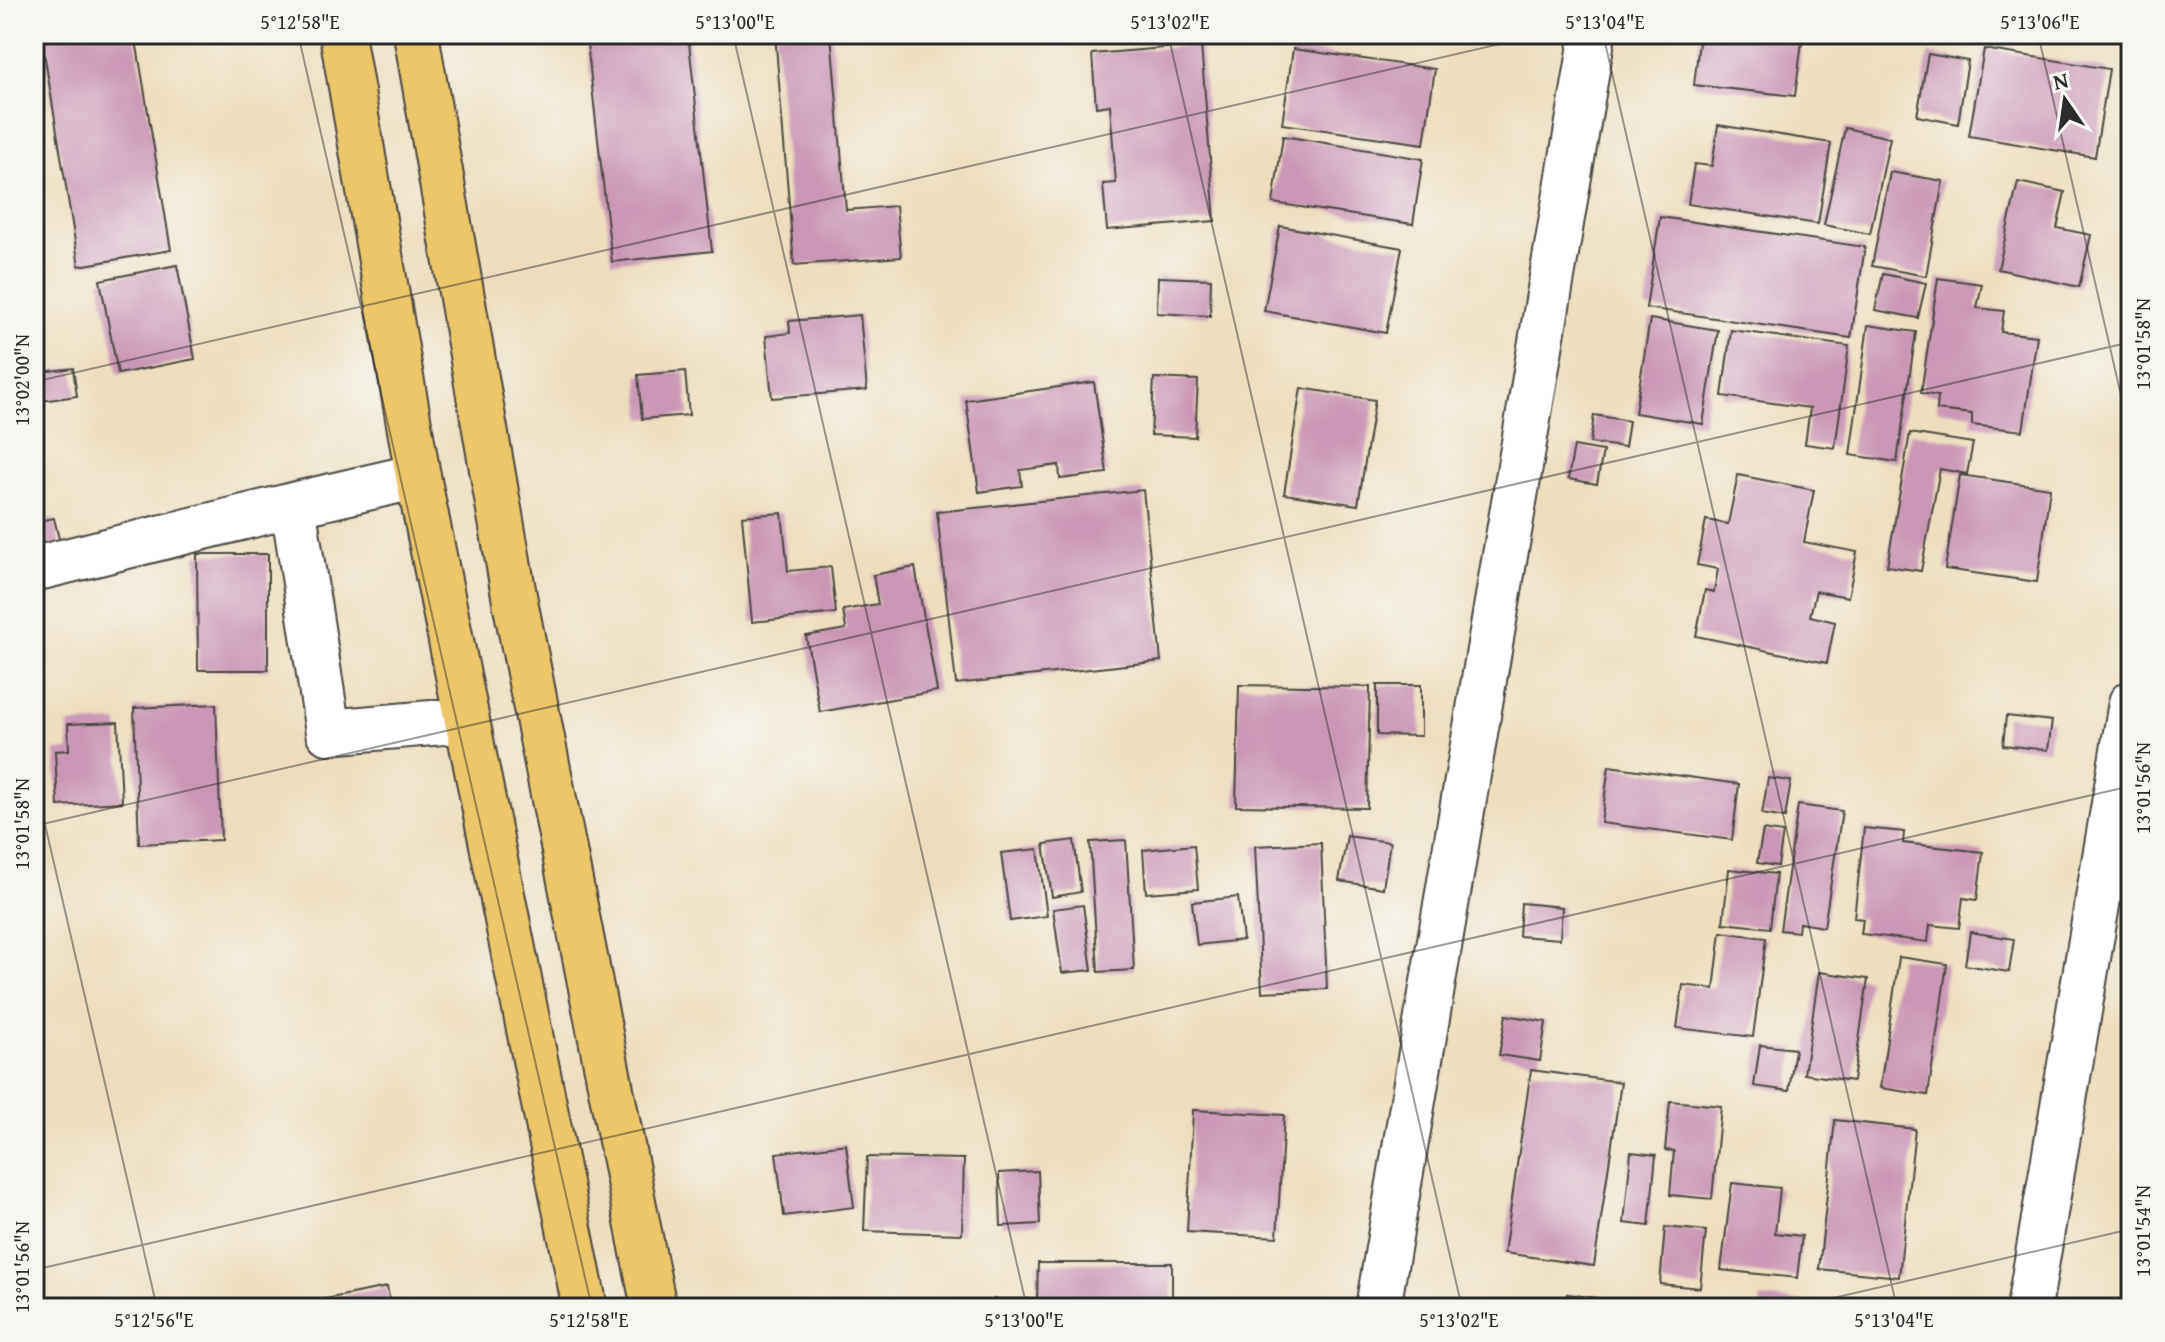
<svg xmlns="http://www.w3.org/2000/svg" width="2165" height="1342" viewBox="0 0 2165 1342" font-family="'Gentium Book Plus',serif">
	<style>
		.building { fill: #cb97b6 }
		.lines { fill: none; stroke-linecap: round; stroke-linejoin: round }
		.minor-casing { stroke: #484641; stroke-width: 48 }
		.major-casing { stroke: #484641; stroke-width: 48 }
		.minor { stroke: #fff; stroke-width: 44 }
		.major { stroke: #ecc669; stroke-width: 44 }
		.ticks { fill: none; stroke: #2b2b2b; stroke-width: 2; stroke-opacity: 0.45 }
		.neatline { fill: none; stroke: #2b2b2b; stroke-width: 3 }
		.ticks-label { font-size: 20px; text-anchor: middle; fill: #2b2b2b }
	</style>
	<rect width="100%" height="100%" fill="#f6f6f2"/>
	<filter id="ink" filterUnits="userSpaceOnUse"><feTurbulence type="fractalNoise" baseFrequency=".0125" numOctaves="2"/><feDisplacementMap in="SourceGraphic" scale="16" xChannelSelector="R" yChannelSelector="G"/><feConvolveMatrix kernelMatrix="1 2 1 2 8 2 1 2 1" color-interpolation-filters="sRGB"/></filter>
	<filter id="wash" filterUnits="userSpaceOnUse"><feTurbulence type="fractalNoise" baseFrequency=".006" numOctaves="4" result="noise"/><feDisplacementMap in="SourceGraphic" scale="32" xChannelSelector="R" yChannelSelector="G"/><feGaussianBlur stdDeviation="1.8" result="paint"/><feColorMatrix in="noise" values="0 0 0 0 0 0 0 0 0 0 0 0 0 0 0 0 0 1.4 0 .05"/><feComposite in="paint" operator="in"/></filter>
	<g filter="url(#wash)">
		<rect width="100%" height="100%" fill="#eedebe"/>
		<g id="blocks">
			<path class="building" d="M41 34H135L171 250 79 266Z
				M586 34H688L712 251 612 262Z
				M775 34H831L846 210 896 206 901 257 794 265Z
				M1700 34H1803L1795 96 1694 85Z
				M1201 45 1215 221 1107 230 1103 184 1116 183 1110 105 1096 107 1092 54Z
				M1293 49 1435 69 1424 144 1282 124Z
				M1984 49 2109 69 2095 157 1969 136Z
				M1928 54 1968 61 1958 124 1917 116Z
				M1718 125 1831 143 1818 224 1688 204 1694 164 1712 166Z
				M1845 128 1890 138 1870 234 1824 225Z
				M1283 136 1423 159 1413 224 1273 203Z
				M1890 172 1943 181 1926 276 1872 266Z
				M2018 182 2065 192 2057 228 2091 235 2079 287 1998 269Z
				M1660 217 1865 247 1851 338 1646 308Z
				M1280 226 1402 248 1386 333 1264 311Z
				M177 265 195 359 118 374 100 280Z
				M1883 274 1926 283 1918 318 1875 310Z
				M1158 277 1211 279 1210 316 1157 313Z
				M1938 278 1982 284 1977 308 2004 311 2001 332 2037 336 2023 431 1972 425V414L1937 410 1938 396 1921 393Z
				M860 315 867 390 772 398 766 336 790 333 789 321Z
				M1650 319 1718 330 1703 424 1635 413Z
				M1868 325 1916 332 1897 462 1850 455Z
				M1731 330 1849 346 1835 448 1805 444 1810 408 1722 396Z
				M73 368 77 396 34 402V373Z
				M685 371 689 415 642 419 638 375Z
				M1154 378 1198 380 1195 437 1151 435Z
				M1094 382 1107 473 1060 479 1059 465 1020 470 1022 486 979 492 966 400Z
				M1301 388 1375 400 1358 505 1284 494Z
				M1594 415 1629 421 1625 447 1590 443Z
				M1910 433 1973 443 1967 474 1940 469 1921 571 1887 566Z
				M1574 446 1603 451 1597 484 1568 479Z
				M1738 475 1814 490 1804 542 1857 552 1848 597 1816 591 1810 616 1835 622 1827 663 1696 636 1705 590 1714 592 1718 569 1697 565 1706 520 1728 524Z
				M1960 475 2050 488 2037 582 1945 569Z
				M1143 490 1161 661 956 684 937 512Z
				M782 513 788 571 831 567 836 613 752 622 742 516Z
				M54 518 60 543 34 550V522Z
				M197 554H268V670H198Z
				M915 567 937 691 820 712 806 636 846 629 843 610 878 604 873 575Z
				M1239 685 1370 687 1367 808 1236 806Z
				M1377 685H1421V736L1377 735Z
				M216 704 221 840 139 844 134 708Z
				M2006 716 2052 721 2048 750 2003 745Z
				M118 722 122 802 58 806 55 751 69 750 68 724Z
				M1609 766 1739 784 1732 840 1601 823Z
				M1768 778 1791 781 1785 818 1762 814Z
				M1798 805 1842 811 1824 927 1799 923 1798 932 1780 930Z
				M41 816 44 837 34 839V817Z
				M1864 828 1904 832 1903 843 1983 852 1977 900 1963 898 1959 928 1930 925 1928 942 1861 934 1863 919 1854 918Z
				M1763 830 1783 833 1778 866 1757 863Z
				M1347 836 1390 842 1383 888 1339 881Z
				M1074 840 1081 892 1052 897 1044 844Z
				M1126 840 1134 970 1098 972 1090 842Z
				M1321 843 1327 989 1262 992 1255 846Z
				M1194 845 1198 889 1146 893 1143 850Z
				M1038 849 1047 916 1010 921 1001 853Z
				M1729 869 1776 874 1770 928 1723 923Z
				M1238 897 1243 940 1197 945 1192 902Z
				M1521 903 1562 907 1560 939 1519 936Z
				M1083 905 1092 970 1062 973 1053 909Z
				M1721 932 1766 938 1753 1037 1677 1028 1683 985 1714 989Z
				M1970 932 2014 939 2009 972 1965 965Z
				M1899 957 1947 964 1928 1095 1880 1088Z
				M1819 972 1868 979 1853 1081 1804 1074Z
				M1506 1015 1546 1022 1540 1061 1499 1055Z
				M1760 1045 1795 1049 1789 1091 1754 1086Z
				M1531 1070 1621 1082 1594 1266 1504 1253Z
				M1670 1101 1721 1106 1712 1199 1670 1195 1674 1151 1665 1150Z
				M1193 1110 1284 1115 1277 1237 1187 1232Z
				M1835 1120 1915 1129 1899 1277 1819 1269Z
				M846 1144 854 1207 784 1216 776 1153Z
				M1631 1152 1656 1155 1649 1226 1624 1223Z
				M867 1157 964 1159 962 1234 864 1231Z
				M1038 1171 1040 1224 1001 1226 999 1173Z
				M1732 1183 1780 1188 1775 1233 1802 1236 1797 1278 1721 1270Z
				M1665 1227 1706 1231 1700 1288 1660 1284Z
				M1038 1263H1172V1308H994V1299H1037Z
				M387 1287 391 1308H306L305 1303Z
				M1567 1294 1655 1306V1308H1565Z
				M1761 1298 1845 1306 1844 1308H1760Z"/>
		</g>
	</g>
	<g filter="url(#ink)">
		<use href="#blocks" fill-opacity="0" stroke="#484641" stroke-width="2"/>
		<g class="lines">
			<g class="minor-casing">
				<path id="minor" d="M418 476 293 505 328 732 466 720
					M34 569 293 505
					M1378 1308 1593 34
					M2029 1308 2131 703"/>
			</g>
			<g class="major-casing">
				<path id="major" d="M342 34 418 476 585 1308
					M416 34 515 601 654 1308"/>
			</g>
			<use href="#minor" class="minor"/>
			<use href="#major" class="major"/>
		</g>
	</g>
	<path class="ticks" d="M298 34 592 1308M733 34 1027 1308M1168 34 1462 1308M1603 34 1897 1308M2038 34 2131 439M34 382 1543 34M34 777 157 1308M34 826 2131 342M34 1270 2131 786M1790 1308 2131 1229"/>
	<rect width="2165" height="1342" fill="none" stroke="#f6f6f2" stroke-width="88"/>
	<g transform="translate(2065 100) rotate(347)" stroke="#f6f6f2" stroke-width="6" paint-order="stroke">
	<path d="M0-6L14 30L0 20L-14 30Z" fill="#2b2b2b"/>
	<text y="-12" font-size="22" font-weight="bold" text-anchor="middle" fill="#2b2b2b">N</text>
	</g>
	<rect x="44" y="44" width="2077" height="1254" class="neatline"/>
	<g class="ticks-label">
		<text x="300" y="29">5°12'58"E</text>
		<text x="735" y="29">5°13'00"E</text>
		<text x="1170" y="29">5°13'02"E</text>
		<text x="1605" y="29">5°13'04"E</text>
		<text x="2040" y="29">5°13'06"E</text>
		<text transform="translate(2143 344) rotate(-90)" y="7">13°01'58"N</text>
		<text transform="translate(22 380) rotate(-90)" y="7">13°02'00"N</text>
		<text transform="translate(2143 788) rotate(-90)" y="7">13°01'56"N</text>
		<text transform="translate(22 824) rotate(-90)" y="7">13°01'58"N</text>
		<text transform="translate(2143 1231) rotate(-90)" y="7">13°01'54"N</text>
		<text transform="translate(22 1267) rotate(-90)" y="7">13°01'56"N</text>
		<text x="154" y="1327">5°12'56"E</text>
		<text x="589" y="1327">5°12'58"E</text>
		<text x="1024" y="1327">5°13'00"E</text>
		<text x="1459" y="1327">5°13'02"E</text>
		<text x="1894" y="1327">5°13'04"E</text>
	</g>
</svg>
